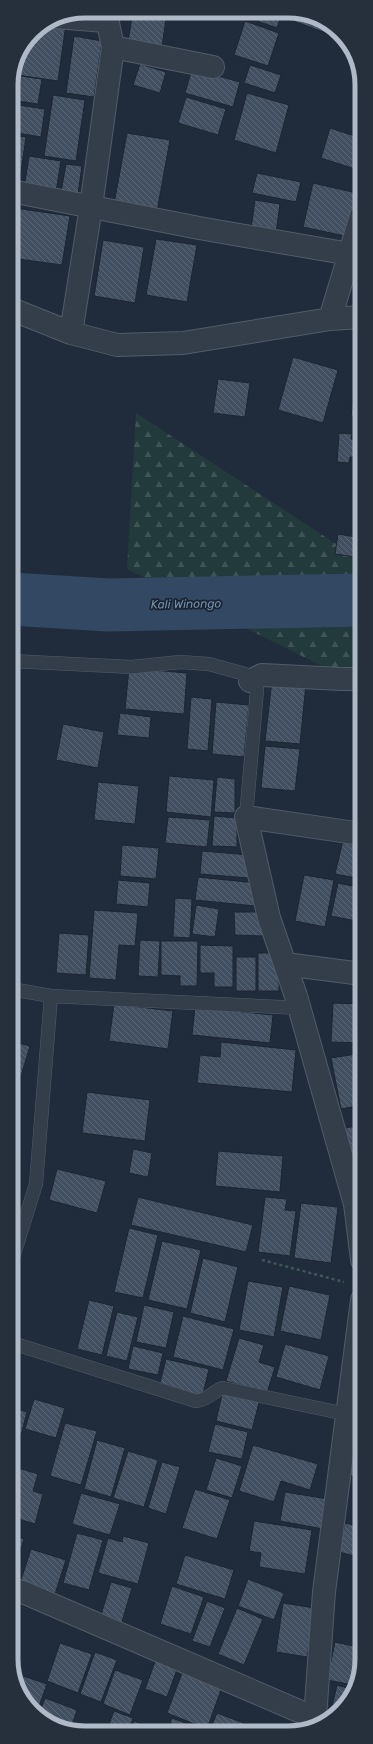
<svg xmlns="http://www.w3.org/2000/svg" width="373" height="1744" viewBox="0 0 373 1744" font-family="Rubik,sans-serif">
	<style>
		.forest { fill: url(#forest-firs) }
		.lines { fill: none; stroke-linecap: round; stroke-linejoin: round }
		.river { stroke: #334863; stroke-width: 53 }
		.building { fill: url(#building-back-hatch); stroke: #1c2532 }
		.service-casing { stroke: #525c69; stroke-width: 14 }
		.minor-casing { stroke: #525c69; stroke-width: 24 }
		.path { stroke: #405759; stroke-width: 2.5; stroke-dasharray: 3 3; stroke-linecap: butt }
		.service { stroke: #343e4b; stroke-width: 13 }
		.minor { stroke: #343e4b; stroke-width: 22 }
		.labels { text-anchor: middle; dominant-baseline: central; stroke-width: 3.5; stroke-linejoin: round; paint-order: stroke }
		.water-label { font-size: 12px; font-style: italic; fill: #7590b1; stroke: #1a2330 }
		.rim { fill: none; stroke: #afb9c7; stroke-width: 5 }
	</style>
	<defs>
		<pattern id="forest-firs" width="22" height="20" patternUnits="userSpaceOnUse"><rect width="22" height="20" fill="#223a3c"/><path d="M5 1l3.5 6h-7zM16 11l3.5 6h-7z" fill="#405457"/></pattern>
		<pattern id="building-back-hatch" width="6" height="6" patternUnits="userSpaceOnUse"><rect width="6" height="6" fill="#414f60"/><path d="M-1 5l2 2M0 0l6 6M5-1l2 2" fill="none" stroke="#5a6675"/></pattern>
	</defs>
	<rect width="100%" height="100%" fill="#202c3b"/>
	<path class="forest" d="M136 413 362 561V686L127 569Z"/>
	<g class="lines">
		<path class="river" d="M11 599 108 605 362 600"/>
	</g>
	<path class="building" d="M133 12H167L162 47 128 41Z
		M234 13H282L277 28Z
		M287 13H307L329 27 326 33 285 18Z
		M245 21 279 33 268 66 234 55Z
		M49 22 66 24 58 81 16 75 18 66 33 33Z
		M74 36 102 41 94 97 66 93Z
		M140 64 166 72 160 93 133 85Z
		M250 65 281 75 275 93 244 83Z
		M192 69 240 82 233 107 185 93Z
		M359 70 361 76V82L356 80Z
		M14 75 42 79 38 104 11 100V81Z
		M247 93 289 105 276 153 234 140Z
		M53 95 85 100 76 161 44 156Z
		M186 97 226 109 218 135 178 123Z
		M11 104 45 109 41 137 11 132Z
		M330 128 361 138V171L321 158Z
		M127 133 170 140 156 217 113 209Z
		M11 135 26 137 20 179 11 178Z
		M29 156 61 161 56 192 24 188Z
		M66 164 82 166 78 194 61 192Z
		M257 173 301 182 296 202 252 193Z
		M313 183 361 194V204L354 238 303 227Z
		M255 200 280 204 276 233 251 229Z
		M15 208 70 216 62 265 11 258V232Z
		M156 239 197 245 187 302 146 295Z
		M103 240 144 247 135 303 94 296Z
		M293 357 338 370 323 423 278 410Z
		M218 379 250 383 245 417 213 413Z
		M354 388 361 389V418L351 417Z
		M339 433 352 434 351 439 361 440 359 458 350 457 349 463 337 462Z
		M360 488H362V527L356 526Z
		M338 534 362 538V558L335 554Z
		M129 668 187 673 184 714 125 709Z
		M272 680 306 684 300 744 265 741Z
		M191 697 212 699 208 751 187 749Z
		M216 702 249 705 244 757 212 754Z
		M120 713 151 717 149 738 117 735Z
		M63 724 104 732 98 768 56 760Z
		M265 746 300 749 295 791 261 788Z
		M169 776 214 780 211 817 166 812Z
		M217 777 235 779V813L214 812Z
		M98 782 139 786 135 824 94 820Z
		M214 816 237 818V847L212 846Z
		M168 817 210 820 207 847 165 843Z
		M344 836 362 840V879L335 874Z
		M122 845 159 848 156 879 120 876Z
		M202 851 250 855 248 878 200 874Z
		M304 875 334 880 325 927 295 921Z
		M198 877 257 883 255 906 195 900Z
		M118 880 150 883 148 907 116 904Z
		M338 883 362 888 361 922 331 916Z
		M175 898 192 899 190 938 173 937Z
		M196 905 219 909 215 937 192 934Z
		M94 910 138 913 135 946 119 945 116 980 89 978Z
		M234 912H263V936L235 935Z
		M59 933 89 935 86 975 56 973Z
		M140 940 160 941 158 977 138 976Z
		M161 941H198L197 986H180V976L161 975Z
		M200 945 233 946V987H214V973H200Z
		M362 945V963L358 962Z
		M258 953H279V991H258Z
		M236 957H256V991H236Z
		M333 1003 362 1004V1043L331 1042Z
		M114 1004 173 1011 168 1049 109 1041Z
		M195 1007 273 1015 270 1043 192 1035Z
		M11 1041 30 1046 15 1096 11 1095Z
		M221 1042 296 1050 292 1092 197 1083 200 1055 220 1057Z
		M362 1053V1105L341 1109 331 1058Z
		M87 1092 150 1100 145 1141 82 1133Z
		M362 1125V1188L356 1189 345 1128Z
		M133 1149 152 1153 148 1177 129 1173Z
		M218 1151 283 1156 280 1192 215 1186Z
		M57 1169 106 1181 97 1213 49 1200Z
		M138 1197 253 1225 246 1252 131 1225Z
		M265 1197 287 1199 285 1210 296 1211 290 1256 258 1252Z
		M301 1203 338 1207 331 1263 294 1258Z
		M129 1228 158 1235 143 1298 114 1292Z
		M162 1241 201 1250 187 1309 148 1300Z
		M203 1258 238 1267 225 1322 190 1313Z
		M248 1281 283 1287 274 1337 239 1330Z
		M289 1286 330 1295 321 1340 280 1331Z
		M89 1300 114 1306 102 1355 77 1349Z
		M144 1305 174 1312 166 1348 136 1342Z
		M117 1312 138 1317 127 1361 106 1356Z
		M183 1316 234 1329 223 1370 173 1357Z
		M239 1338 264 1345 259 1362 275 1367 267 1393 226 1381Z
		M285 1344 329 1356 320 1390 276 1377Z
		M133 1346 163 1353 158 1375 128 1369Z
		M166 1359 209 1369 202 1398 159 1387Z
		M362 1387V1422L353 1419Z
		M223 1390 260 1399 252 1430 216 1421Z
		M34 1399 65 1408 56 1438 25 1429Z
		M12 1407 27 1412 14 1462 12 1461Z
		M65 1423 97 1431 81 1485 50 1476Z
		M215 1424 248 1432 242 1459 208 1452Z
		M97 1440 125 1448 111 1497 84 1489Z
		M356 1441 362 1442V1478L348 1475Z
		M253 1445 318 1464 310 1490 281 1481 274 1502 239 1491Z
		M128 1451 158 1460 144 1507 113 1498Z
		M216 1458 242 1466 232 1498 206 1490Z
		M162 1462 180 1467 166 1514 148 1508Z
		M12 1466 38 1474 33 1491 43 1494 35 1524 12 1517Z
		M195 1489 230 1500 217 1539 182 1528Z
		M285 1492 328 1499 323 1529 280 1521Z
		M81 1493 120 1504 110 1535 72 1524Z
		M254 1521 312 1530 305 1574 259 1567 261 1553 249 1551Z
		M345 1523 362 1527V1558L339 1552Z
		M77 1533 103 1540 89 1590 63 1583Z
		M12 1535 24 1539 12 1577Z
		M123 1536 149 1543 138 1584 98 1573 108 1538 122 1542Z
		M31 1549 66 1560 54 1597 19 1586Z
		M185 1555 234 1570 225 1599 176 1584Z
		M248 1579 284 1593 274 1620 238 1606Z
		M111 1582 132 1588 121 1625 100 1618Z
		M172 1586 204 1597 191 1634 160 1624Z
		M357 1596 362 1597V1616L353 1614Z
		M207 1601 225 1608 210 1647 192 1641Z
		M283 1603 315 1608 307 1657 276 1652Z
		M237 1608 263 1619 244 1665 218 1654Z
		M335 1642 362 1648V1663L353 1685 327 1680Z
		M60 1643 92 1654 78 1693 47 1681Z
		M95 1652 117 1660 101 1702 80 1694Z
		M156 1659 178 1667 167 1697 145 1689Z
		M115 1670 143 1680 130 1715 103 1704Z
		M14 1673 47 1684 37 1712 30 1708Z
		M182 1673 222 1687 207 1729 167 1713Z
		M337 1685 351 1689 343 1708 330 1715Z
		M45 1698 77 1710 70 1731 39 1714Z
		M114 1711 133 1718 128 1732H106Z
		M217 1713 265 1731V1732H209Z
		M172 1718 198 1728 196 1732H167Z
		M134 1721 163 1732H130Z"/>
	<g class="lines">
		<g class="service-casing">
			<path id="service" d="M11 661 132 667 180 662 209 664 245 674 257 690 246 817
				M11 989 51 996 300 1008
				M11 1264 36 1184 51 996
				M12 1343 196 1401C210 1400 215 1389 223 1388L346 1414"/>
		</g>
		<g class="minor-casing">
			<path id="minor" d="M56 17 105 21 108 23 113 47 91 207 71 333
				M113 47 213 67
				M11 191 199 228 350 254
				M11 309 71 333 117 345 183 343 330 319 361 317
				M330 319 361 216
				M250 681 262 675 341 679H362
				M362 834 246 817 269 918 296 996 355 1204 362 1260
				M285 964 362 974
				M12 1589 25 1593 315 1718
				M313 1724 315 1718 324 1592 362 1300"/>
		</g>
		<path class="path" d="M262 1260 344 1282"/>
		<use href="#service" class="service"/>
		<use href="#minor" class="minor"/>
	</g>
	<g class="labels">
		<g class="water-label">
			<text transform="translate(186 604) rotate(-1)">Kali Winongo</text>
		</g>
	</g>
	<path d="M0 0H373V1744H0ZM85 18H288A67 67 0 0 1 355 85V1659A67 67 0 0 1 288 1726H85A67 67 0 0 1 18 1659V85A67 67 0 0 1 85 18Z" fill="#262f3c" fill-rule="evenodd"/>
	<path class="rim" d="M85 18H288A67 67 0 0 1 355 85V1659A67 67 0 0 1 288 1726H85A67 67 0 0 1 18 1659V85A67 67 0 0 1 85 18Z"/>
</svg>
